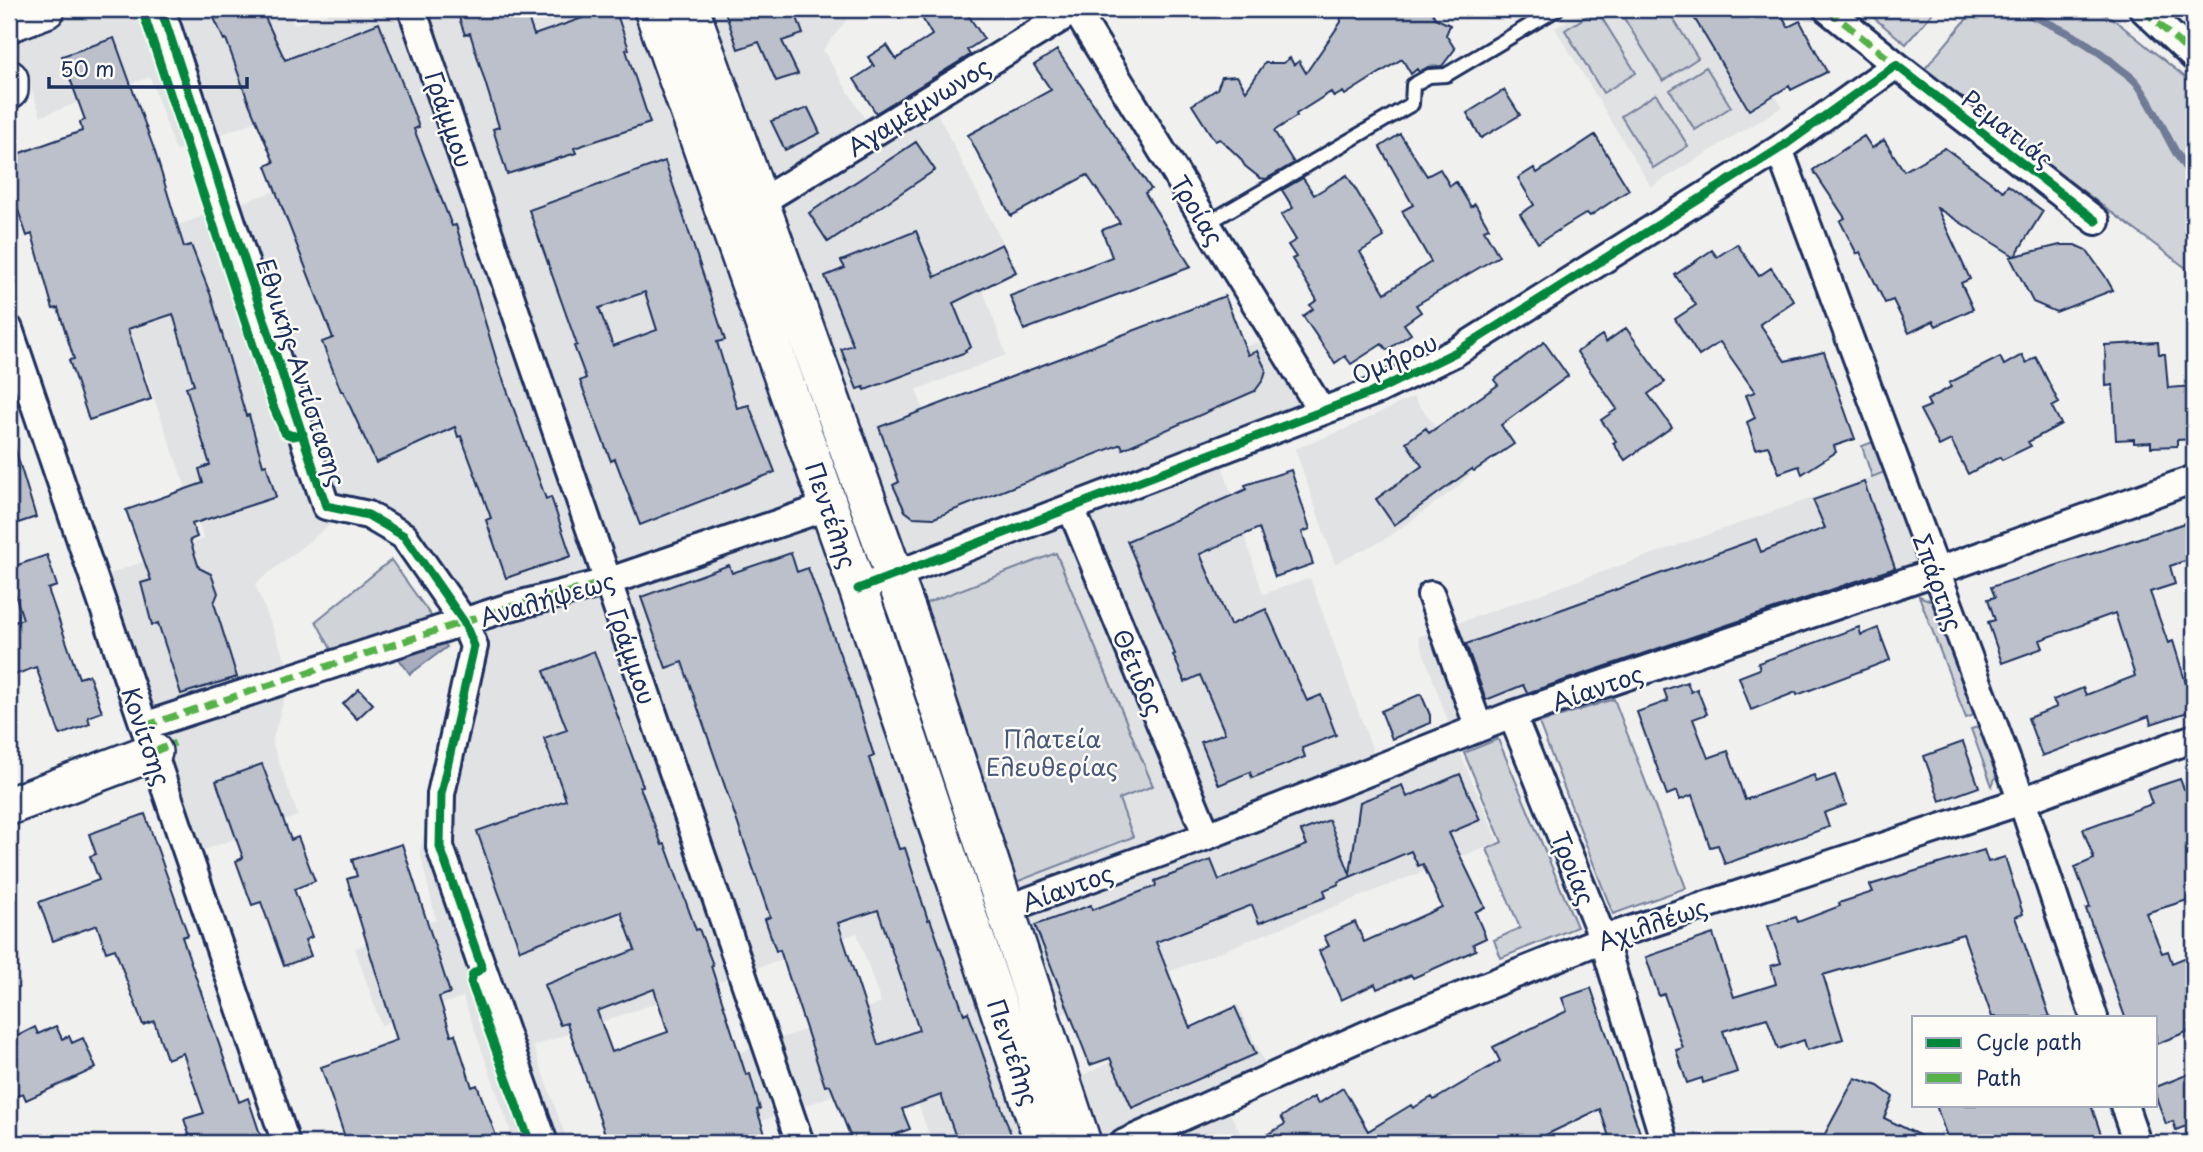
<svg xmlns="http://www.w3.org/2000/svg" width="2203" height="1152" viewBox="0 0 2203 1152" font-family="'Playpen Sans',sans-serif">
	<style>
		.built { fill: #e0e2e3 }
		.green { fill: #d0d3d8; stroke: #76819b; stroke-width: 2 }
		.water { fill: #a7adbd; stroke: #6f7b97; stroke-width: 2 }
		.lines { fill: none; stroke-linecap: round; stroke-linejoin: round }
		.stream { stroke: #6f7b97; stroke-width: 8 }
		.building { fill: #bbc0ca; stroke: #1b2f5e; stroke-width: 2; fill-rule: evenodd }
		.lane-casing { stroke: #1b2f5e; stroke-width: 18 }
		.street-casing { stroke: #1b2f5e; stroke-width: 32 }
		.secondary-casing { stroke: #1b2f5e; stroke-width: 42 }
		.lane { stroke: #fdfcf7; stroke-width: 12 }
		.street { stroke: #fdfcf7; stroke-width: 26 }
		.secondary { stroke: #fdfcf7; stroke-width: 37 }
		.quiet { stroke: #55b248; stroke-width: 7; stroke-dasharray: 14 7; stroke-linecap: butt }
		.cycleway-casing { stroke: #fdfcf7; stroke-width: 13 }
		.cycleway { stroke: #00873e; stroke-width: 9 }
		.labels { text-anchor: middle; dominant-baseline: central; stroke-width: 5; stroke-linejoin: round; paint-order: stroke }
		.street-label { font-size: 24px; fill: #1b2f5e; stroke: #fdfcf7 }
		.park-label { font-size: 24px; fill: #48587c; stroke: #fdfcf7 }
	</style>
	<rect width="100%" height="100%" fill="#f0f0ee"/>
	<filter id="ink" filterUnits="userSpaceOnUse"><feTurbulence type="fractalNoise" baseFrequency=".0143" numOctaves="2"/><feDisplacementMap in="SourceGraphic" scale="14" xChannelSelector="R" yChannelSelector="G"/><feConvolveMatrix kernelMatrix="1 2 1 2 8 2 1 2 1" color-interpolation-filters="sRGB"/></filter>
	<g filter="url(#ink)">
		<path class="built" d="M9 9H288L294 25 339 9H855L823 50 877 139 933 105 1018 273 983 290 1006 355 916 390 942 456 1258 342 1300 405 1214 439 1263 594 1310 578 1376 760 1451 730 1418 637 1891 470 1933 582 1458 748 1498 842 1055 1017 1076 1078 1238 1005 1272 1079 1223 1101 1246 1143H932L906 1069 701 1143H687L665 1079 881 1003 857 933 533 1046 568 1143H515L463 997 381 1025 355 948 436 920 420 851 463 649 452 625 395 544 361 523H332L255 584 291 674 272 742 298 816 198 852 104 576 204 539 102 252 343 167 319 98 176 151 150 77 41 116 9 28Z
			M1586 9H1723L1782 107 1651 187 1555 28Z
			M1413 397 1471 474 1456 488 1387 538 1335 564 1295 449 1346 429Z"/>
		<path class="green" d="M1632 9H1667L1698 58 1663 81 1622 15Z
			M1863 9H1936L1906 44Z
			M1975 9H2091L2112 18 2186 78 2194 93V274L1923 71Z
			M1597 10 1636 73 1603 93 1565 30Z
			M1706 67 1731 107 1695 130 1670 90Z
			M1656 94 1688 146 1653 168 1621 116Z
			M1881 439 1892 469 1872 477 1862 446Z
			M1056 553 1153 786 1119 799 1133 837 1011 884 921 605Z
			M391 560 434 620 333 653 316 621Z
			M1919 596 1934 602 1977 714 1966 718Z
			M1614 699 1686 888 1613 914 1539 723Z
			M1981 726 1997 773 1992 786 1971 729Z
			M1498 739 1577 927 1501 958 1494 940 1520 928 1487 849 1502 842 1464 753Z"/>
		<path class="water" d="M441 636 447 647 410 674 394 652Z"/>
		<g class="lines">
			<path class="stream" d="M2017 9C2054 25 2089 41 2119 68 2126 73 2135 79 2139 86 2160 115 2170 151 2194 178"/>
		</g>
		<path class="building" d="M210 9H261L285 60 379 23 419 127 414 129 452 226 456 225 498 365 546 499 551 497 571 556 506 578 486 520 491 518 461 436 458 437 455 427 376 463 343 391H341L322 342 333 338 266 166 274 162 248 101 226 39 224 40Z
			M456 9H525L534 35 608 9H615L629 49 626 50 650 123 574 148 576 153 507 174 493 129 499 127 470 33 465 35Z
			M724 9H794L803 34 782 41 798 74 776 81 759 42 738 49Z
			M917 9H964L984 39 967 50 970 55 876 113 854 79 874 66 868 57 887 45 896 59 932 35Z
			M1353 9H1431L1435 18 1450 25 1446 35 1455 49 1442 66 1428 67 1419 72 1417 69 1411 74 1402 59 1345 95 1343 92 1334 97 1331 92 1296 114 1297 116 1274 131 1294 163 1266 179 1260 178 1245 166 1240 158 1220 139 1215 141 1192 105 1217 89 1222 77 1237 76 1246 91 1265 63H1283L1290 58 1294 65 1299 61 1306 73 1341 22 1340 10Z
			M1689 9H1717L1721 16 1735 9H1779L1788 27 1800 21 1827 72 1791 90 1789 86 1749 110Z
			M114 38 155 152 184 247 191 245 211 296 246 416 249 415 263 465 266 464 276 497 192 524 197 537 190 540 199 568 211 574 218 593 214 603 237 677 181 694 158 623 152 625 141 583 151 580 126 510 203 483 199 469 210 465 186 387 194 385 173 314 128 329 151 399 89 420 69 360 74 359 58 308 53 309 32 234 27 236 9 184V157L82 131 80 122 85 120 62 56Z
			M1057 50 1151 189 1145 193 1191 267 1024 330 1010 296 1112 257 1102 230 1120 223 1087 175 1011 216 968 135 1051 90 1034 65Z
			M1504 90 1520 115 1481 138 1467 113Z
			M808 108 820 133 785 150 771 121Z
			M1400 134 1427 176 1440 169 1450 186 1456 182 1471 207 1475 204 1489 228 1484 230 1499 256 1416 305 1421 312 1404 324 1411 334 1387 350 1382 344 1351 364 1345 356 1335 363 1303 316 1313 309 1310 305 1317 300 1292 259 1296 257 1288 245 1296 240 1281 215 1293 208 1282 190 1303 178 1314 195 1347 175 1384 237 1360 252 1385 293 1431 262 1402 211 1413 205 1380 147Z
			M1595 135 1629 190 1590 216 1587 213 1538 243 1520 214 1534 205 1518 178 1534 168 1537 173Z
			M1864 136 1872 148 1884 140 1904 171 1945 148 2003 191 2008 185 2043 211 2015 256 2060 245H2075L2086 250 2105 276 2113 290 2056 312 2033 302 2010 257 2014 256 1937 208 1970 279 1961 283 1973 309 1936 326 1933 321 1909 333 1893 300 1885 303 1860 252 1857 254 1840 221 1845 218 1813 170Z
			M916 142 935 170 828 242 809 213Z
			M665 161 725 340 717 342 737 408 749 405 775 472 640 525 615 459 611 461 580 381 586 378 574 346 577 345 529 210ZM645 292 657 330 613 346 599 308Z
			M916 231 935 277 1002 244 1016 272 953 303 971 347 965 350 966 352 865 390 864 387 857 389 841 349 853 345 825 276 845 268 841 261Z
			M1737 244 1759 276 1771 268 1794 301 1760 324 1785 361 1824 352 1855 439 1834 446 1836 452 1802 474 1799 466 1779 473 1768 446 1756 449 1747 422 1755 418 1746 395 1755 392 1720 342 1699 356 1675 319 1696 305 1675 275 1712 250 1717 257Z
			M1225 296 1248 355 1257 351 1266 370 1263 380 1255 391 1123 449 1121 444 934 518 913 517 905 511 893 485 899 482 879 427Z
			M1626 328 1665 382 1648 394 1672 427 1625 460 1613 443 1616 441 1601 420 1617 409 1577 352 1602 335 1606 342Z
			M1544 342 1568 376 1501 425 1514 444 1474 471 1472 469 1394 525 1376 499 1422 466 1406 442 1426 428 1429 433 1498 385 1494 380Z
			M2158 342 2159 354H2165L2168 388 2194 386V439L2177 440V446L2151 447V442L2134 443V439L2116 440 2113 385 2106 386 2105 345Z
			M2022 355 2026 363 2036 357 2059 403 2052 407 2061 424 2028 442 2031 446 2002 460 2000 457 1968 474 1951 440 1939 446 1920 410 1930 406 1927 400 1951 387 1949 383 2000 357 2004 365Z
			M9 442H13L36 517 9 526Z
			M1291 470 1310 529 1302 532 1313 564 1275 577 1259 528 1200 554 1230 625 1266 609 1307 701 1321 695 1336 735 1302 748 1305 757 1252 778 1250 772 1219 785 1201 742 1225 733 1200 675 1185 682 1173 655 1175 654 1127 541 1247 489 1245 485Z
			M1864 482 1895 568 1527 693 1523 685 1486 700 1466 644 1756 539 1761 552 1825 528 1813 500Z
			M2194 520V558L2170 566 2175 584 2150 592 2168 643 2173 641 2194 710 2151 724 2149 716 2042 756 2028 718 2057 707 2053 700 2083 688 2086 695 2135 676 2115 613 2040 640 2043 648 2002 663 1988 622 1995 620 1988 599 1995 597 1991 587Z
			M791 553 797 572 808 568 854 692 874 756 869 758 899 849 905 848 928 920 930 919 964 1014 968 1012 1014 1143H958L941 1095 902 1109 910 1129 872 1143H853L830 1085 825 1086 780 950 776 951 765 919 770 917 682 662 666 668 641 597 729 565 732 573ZM878 910 919 1030 878 1045 838 923Z
			M47 555 57 586 48 589 79 678 89 675 102 712 88 717 90 724 60 735 36 667 9 677V624L23 619 9 576V568Z
			M1859 627 1861 635 1878 628 1890 660 1797 695 1796 692 1751 710 1739 677 1760 669 1758 663Z
			M594 651 643 786 640 787 662 845 665 844 696 930 699 929 713 965 711 966 746 1075 750 1074 760 1109 757 1110 768 1143H608L567 1023 560 1025 544 985 635 950 621 912 520 950 498 891 477 831 566 800 544 738 567 730 544 671ZM654 989 668 1032 612 1052 597 1011Z
			M1687 682 1691 692 1697 689 1707 714 1693 719 1708 758 1728 751 1745 800 1814 775 1816 782 1835 775 1846 805 1824 813 1829 827 1725 864 1718 845 1710 847 1692 795 1680 800 1677 791 1667 795 1637 712 1668 701 1664 690Z
			M359 689 373 704 357 719 343 704Z
			M1421 694 1430 715V723L1392 739 1381 711Z
			M1963 742 1979 787 1940 801 1924 756Z
			M262 764 291 840 298 837 315 881 294 889 312 937 305 940 311 956 284 966 261 902 252 905 236 861 243 858 216 781Z
			M1460 774 1480 820 1449 833 1485 907 1475 912 1486 938 1473 944 1476 950 1413 978 1411 975 1377 989 1375 984 1341 1000 1319 951 1329 946 1324 936 1355 922 1364 942 1442 907 1423 864 1418 866 1411 851 1338 882 1339 884 1324 890 1326 897 1259 923 1252 905 1156 942 1190 1028 1235 1007 1256 1054 1132 1108 1110 1058 1090 1065 1035 925 1091 905 1092 910 1156 886 1155 881 1211 860 1219 880 1307 845 1301 831 1329 820 1350 874 1360 802 1402 785 1407 797Z
			M2180 779 2184 789 2194 786V898L2146 913 2162 953 2168 951 2172 963 2194 954V1029L2156 1044V1017H2125L2086 909 2090 907 2075 867 2094 859 2083 829 2152 804 2147 790Z
			M145 814 188 935 182 937 239 1102 248 1098 263 1143H192L184 1119 204 1113 183 1053 167 1059 154 1021 143 1025 115 949 106 952 97 925 53 941 39 902 99 880 90 856 96 854 89 834Z
			M402 844 450 993 439 997 451 1035 455 1034 472 1087 477 1085 496 1136 477 1143H347L321 1067 397 1040 347 879 357 876 352 860Z
			M1984 850 1988 862 2005 857 2023 914 2015 917 2050 1017H1992L1963 934 1823 975 1843 1039 1807 1050 1804 1040 1778 1049 1767 1018 1723 1031 1737 1072 1703 1083 1702 1078 1687 1083 1676 1050 1683 1048 1664 994 1659 996 1646 957 1713 934 1734 997 1776 984 1771 966 1781 963 1768 926 1796 917 1798 922 1840 906 1839 903 1873 892 1870 885Z
			M1591 988 1640 1133 1611 1143 1600 1109 1529 1143H1253L1285 1124 1281 1117 1314 1097 1318 1104 1343 1088 1368 1131 1411 1105 1413 1108 1432 1097 1434 1100 1500 1061 1493 1047 1567 1011 1562 998Z
			M56 1026 62 1039 69 1036 72 1043 83 1038 96 1068 26 1100 23 1093 9 1100V1040L35 1027 38 1034Z
			M2194 1072V1123L2176 1130 2173 1121 2166 1124 2156 1097V1087Z
			M1855 1078 1878 1086 1893 1097 1884 1118 1935 1143H1820Z
			M1936 1105H2091L2104 1143H1949Z"/>
		<g class="lines">
			<g class="lane-casing">
				<path id="lane" d="M1206 224 1412 104 1413 85 1429 76 1446 75 1557 9"/>
			</g>
			<g class="street-casing">
				<path id="street" d="M161 9 326 506 368 515 404 536 464 622 474 646 441 794 440 847 544 1143
					M412 9 800 1143
					M1075 9 1321 410
					M1827 9 1896 65 2096 221
					M2143 9 2194 57
					M1779 149 2022 801 2094 1017
					M759 203 1076 9
					M9 329 286 1143
					M1071 508 1207 836
					M879 581 1378 390 1456 352 1741 173 1779 149 1896 65
					M1431 595 1479 728
					M1512 715 1603 939 1665 1143
					M144 726 506 608 607 582 829 506
					M1006 909 1207 836 1512 715 1935 572 2194 479
					M2124 1105 2137 1143
					M1124 1143 1379 1029 1603 939 2022 801 2194 738"/>
			</g>
			<g class="secondary-casing">
				<path id="secondary" d="M653 9 858 589 1044 1143
					M690 9 912 625 1082 1143
					M9 23 46 9
					M9 79V90
					M9 806 153 752"/>
			</g>
			<use href="#lane" class="lane"/>
			<use href="#street" class="street"/>
			<use href="#secondary" class="secondary"/>
			<path class="quiet" d="M1827 9 1896 65
				M2143 9 2194 57
				M144 726 506 608 607 582
				M153 752 175 743"/>
			<g class="cycleway-casing">
				<path id="cycleway" d="M142 9 273 406 285 433 293 436 303 434
					M161 9 326 506 368 515 404 536 464 622 474 646 441 794 440 847 482 968 473 974 471 982 530 1143
					M858 589 1378 390 1456 352 1741 173 1779 149 1896 65 2096 221"/>
			</g>
			<use href="#cycleway" class="cycleway"/>
		</g>
	</g>
	<g class="labels">
		<g class="street-label">
			<text transform="translate(918 106) rotate(-32)">Αγαμέμνωνος</text>
			<text transform="translate(450 119) rotate(71)">Γράμμου</text>
			<text transform="translate(2008 128) rotate(38)">Ρεματιάς</text>
			<text transform="translate(1198 210) rotate(58)">Τροίας</text>
			<text transform="translate(1394 358) rotate(-24)">Ομήρου</text>
			<text transform="translate(302 372) rotate(72)">Εθνικής Αντίστασης</text>
			<text transform="translate(832 515) rotate(71)">Πεντέλης</text>
			<text transform="translate(1939 582) rotate(70)">Σπάρτης</text>
			<text transform="translate(547 598) rotate(-16)">Αναλήψεως</text>
			<text transform="translate(633 656) rotate(71)">Γράμμου</text>
			<text transform="translate(1139 672) rotate(67)">Θέτιδος</text>
			<text transform="translate(1597 687) rotate(-19)">Αίαντος</text>
			<text transform="translate(147 736) rotate(71)">Κονίτσης</text>
			<text transform="translate(1574 868) rotate(68)">Τροίας</text>
			<text transform="translate(1067 887) rotate(-20)">Αίαντος</text>
			<text transform="translate(1652 923) rotate(-19)">Αχιλλέως</text>
			<text transform="translate(1014 1052) rotate(71)">Πεντέλης</text>
		</g>
		<g class="park-label">
			<text x="1052" y="738">Πλατεία<tspan x="1052" dy="28">Ελευθερίας</tspan></text>
		</g>
	</g>
	<rect width="2203" height="1152" fill="none" stroke="#fdfcf7" stroke-width="35"/>
	<rect x="18" y="18" width="2168" height="1117" fill="none" stroke="#1b2f5e" stroke-width="2.5" filter="url(#ink)"/>
	<rect x="1912" y="1016" width="245" height="91" fill="#fdfcf7" stroke="#a3aaba" stroke-width="2"/>
	<rect x="1926" y="1038" width="35" height="10" fill="#00873e" stroke="#a3aaba" stroke-width="2"/>
	<text x="1976" y="1050" font-size="21" fill="#1b2f5e">Cycle path</text>
	<rect x="1926" y="1073" width="35" height="10" fill="#55b248" stroke="#a3aaba" stroke-width="2"/>
	<text x="1976" y="1086" font-size="21" fill="#1b2f5e">Path</text>
	<path d="M49 77v10h198v-10" fill="none" stroke="#1b2f5e" stroke-width="3.5"/>
	<text x="60" y="77" font-size="21" fill="#1b2f5e" stroke="#fdfcf7" stroke-width="5" paint-order="stroke">50 m</text>
</svg>
